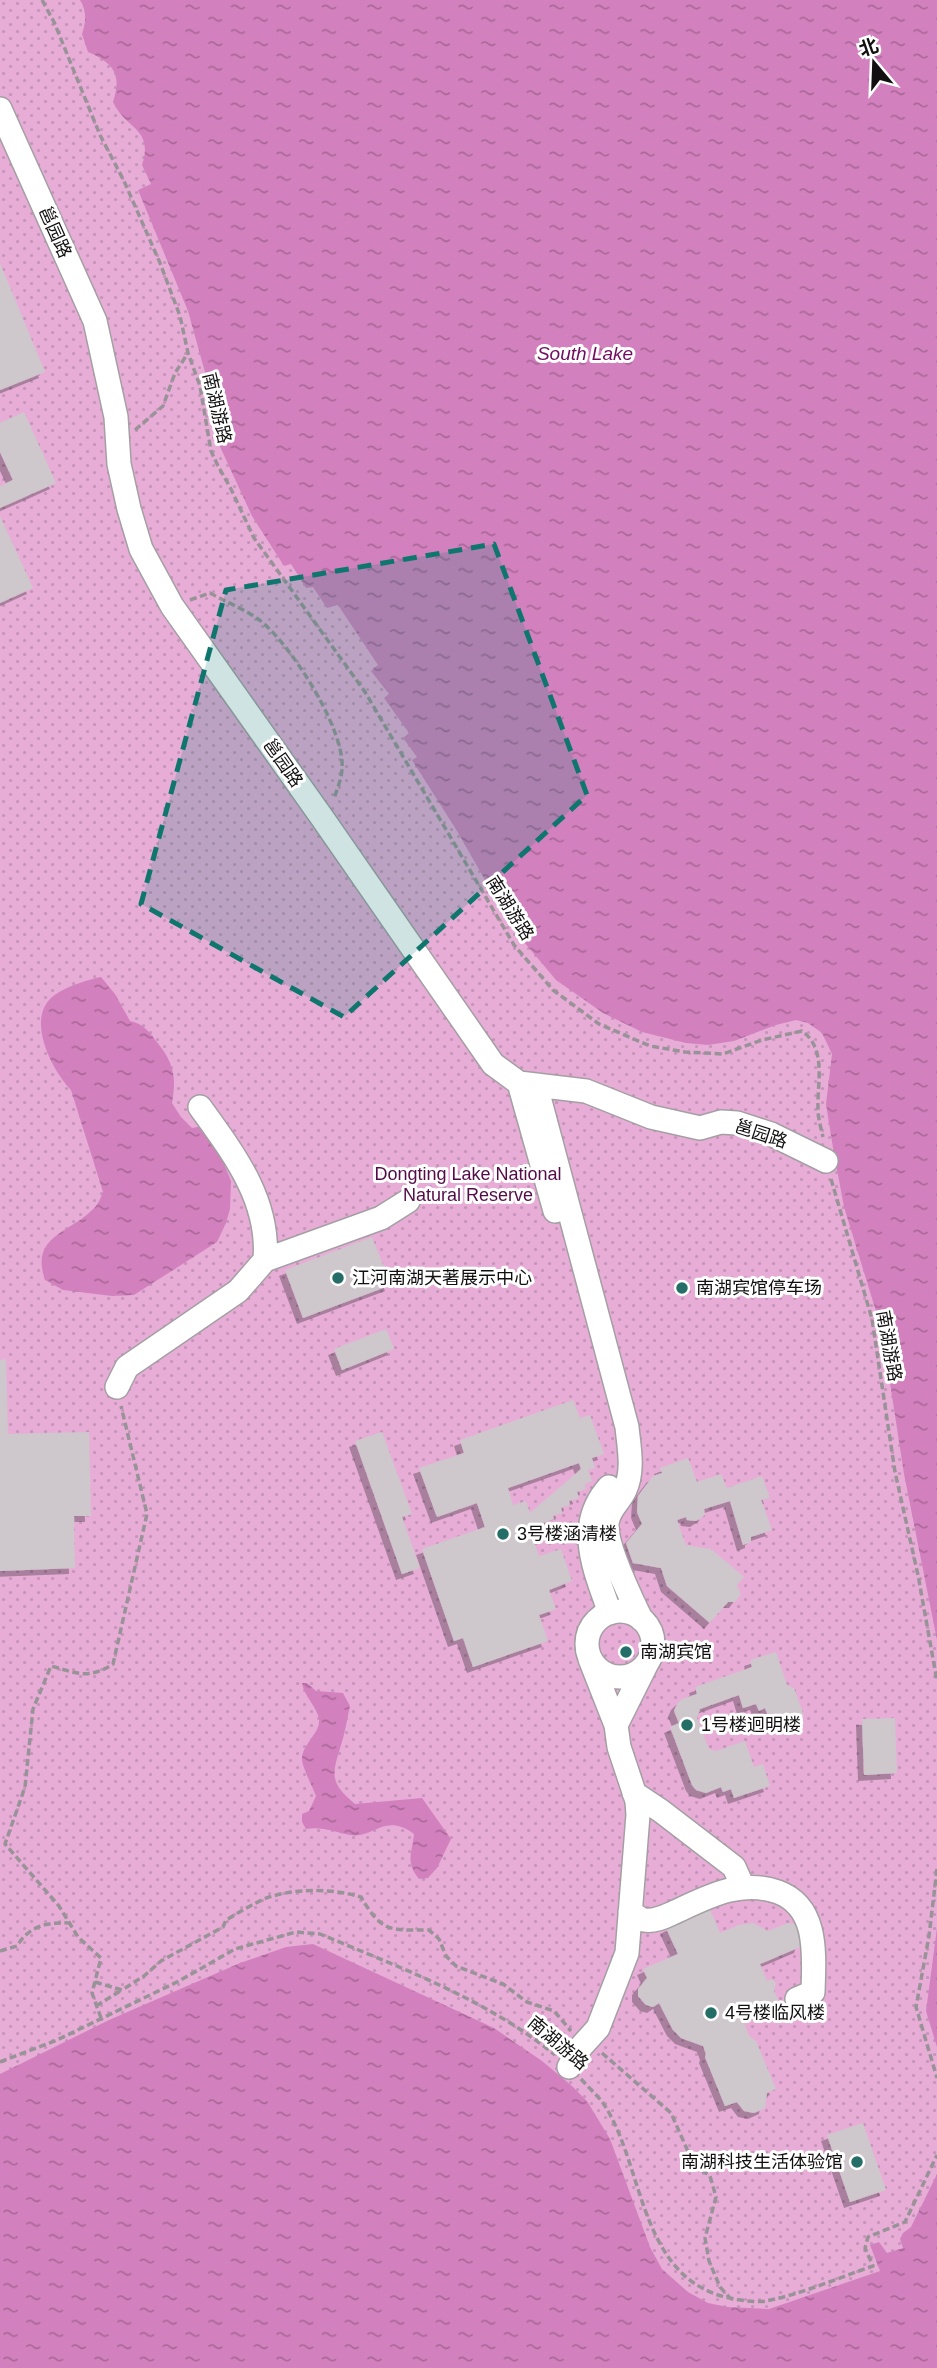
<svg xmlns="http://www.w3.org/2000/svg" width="937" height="2368" viewBox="0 0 937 2368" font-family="Helvetica,'Noto Sans SC',sans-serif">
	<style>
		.park { fill: url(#park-dots) }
		.water { fill: url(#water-ripples) }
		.building { fill: #cec8cc; fill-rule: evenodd; filter: url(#shadow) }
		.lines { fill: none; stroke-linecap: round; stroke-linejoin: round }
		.minor-casing { stroke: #a49fa3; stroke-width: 26 }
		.path { stroke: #989396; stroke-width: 3.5; stroke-dasharray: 7 3.5; stroke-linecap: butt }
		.minor { stroke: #fff; stroke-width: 23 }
		.marked { fill: #0f766e; fill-opacity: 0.2; stroke: #0f766e; stroke-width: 5; stroke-dasharray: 14 9; stroke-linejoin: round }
		.poi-dot { fill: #256e68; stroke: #fff; stroke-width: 2.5 }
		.labels { text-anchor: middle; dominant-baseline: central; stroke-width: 6; stroke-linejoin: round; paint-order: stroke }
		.street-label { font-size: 18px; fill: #110f10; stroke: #fff }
		.park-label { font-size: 18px; fill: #550b48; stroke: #fff }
		.poi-label { font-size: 18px; fill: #110f10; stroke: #fff; text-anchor: start }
		.water-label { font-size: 19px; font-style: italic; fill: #710c60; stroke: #fff }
	</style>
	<defs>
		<pattern id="park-dots" width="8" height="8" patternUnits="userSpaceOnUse" patternTransform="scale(1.75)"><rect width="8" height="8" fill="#e7add7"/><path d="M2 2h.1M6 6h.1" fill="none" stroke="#c594b8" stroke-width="1.8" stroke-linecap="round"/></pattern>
		<pattern id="water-ripples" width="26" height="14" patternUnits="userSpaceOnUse" patternTransform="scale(1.75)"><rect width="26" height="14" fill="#d381be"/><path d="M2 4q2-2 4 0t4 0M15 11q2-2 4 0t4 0" fill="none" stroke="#aa6899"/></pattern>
		<filter id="shadow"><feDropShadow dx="-6" dy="6" stdDeviation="0" flood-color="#0004"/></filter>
	</defs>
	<rect width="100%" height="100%" fill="#ebe5e9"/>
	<path class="park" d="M0 0H937V2368H0Z"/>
	<path class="water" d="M80 0H937V1640L904 1474 882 1331 844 1207 833 1148 826 1104 832 1054 822 1033 808 1023 796 1020 776 1025 734 1041 708 1045 686 1043 642 1032 603 1013 556 980 513 929 457 831 412 760 417 757 403 738 409 733 384 698 389 694 371 671 378 665 338 605 327 608 313 587 306 588 291 564 284 566 252 516 216 438 208 383 188 311 138 190 151 184 142 165C154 128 126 130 113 102 122 75 114 63 88 52L82 34C86 22 87 11 80 0Z
		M101 977 115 994 130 1021C143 1024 148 1030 156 1041 173 1061 177 1076 172 1103L181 1117 192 1128 202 1126 223 1161 231 1181 230 1209 226 1223 217 1242 134 1295 112 1296 63 1290 45 1280C29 1234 73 1233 96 1206 99 1202 101 1197 103 1192L71 1090C53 1071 27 1023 50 999 61 988 86 980 101 977Z
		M302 1683H307L316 1691 343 1693 350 1706C347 1719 345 1733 341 1745 332 1775 329 1782 355 1804L422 1798 451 1839 437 1868 428 1878 419 1879C405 1862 412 1854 414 1834 384 1812 374 1839 350 1835 334 1832 322 1826 306 1829L302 1822V1814L309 1811 316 1796C313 1788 302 1766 302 1760 301 1745 321 1733 319 1719 317 1707 304 1696 302 1683Z
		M937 1928V2047L926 2011Z
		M313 1944 494 2028 542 2061 572 2086 587 2101 610 2139 650 2247 662 2269 688 2292 708 2303 728 2307 769 2309 880 2271 870 2245 879 2242 887 2253 903 2248 900 2239 903 2233 911 2227 937 2174V2368H0V2074L109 2020 240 1963 286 1947Z"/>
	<path class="building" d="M0 263 45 372 0 390Z
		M24 412 56 483 0 508V486L13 480 0 452V423Z
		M0 516 33 588 0 603Z
		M372 1237 391 1285 303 1318 285 1270Z
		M386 1329 394 1349 342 1370 334 1349Z
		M6 1359 8 1434 89 1432 91 1516H74L75 1568 0 1571V1360Z
		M573 1400 580 1418 590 1415 604 1454 592 1458 595 1468 588 1470 592 1481 585 1484 586 1489 577 1492 579 1498 569 1501 570 1505 561 1508 562 1513 553 1516 554 1519 543 1523 545 1529 539 1531 541 1536 533 1539 539 1556 561 1549 572 1581 549 1590 556 1609 539 1615 548 1641 473 1667 463 1638 454 1641 422 1549 485 1527 477 1503 437 1517 419 1468 464 1453 460 1440ZM579 1463 581 1469 530 1513 526 1501 513 1505 508 1488Z
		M382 1432 412 1514 402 1517 420 1568 402 1574 355 1441Z
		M688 1458 697 1482 721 1474 727 1488 762 1476 770 1498 761 1500 772 1530 751 1537V1542L743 1545 730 1501 704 1509 705 1515 696 1521 687 1520 686 1517 677 1520 686 1545 711 1549 744 1577 737 1585 741 1594 735 1602H728L710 1623 667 1586 661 1568 633 1563 626 1543 642 1524 637 1512 638 1496 653 1476 662 1473 660 1468Z
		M776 1652 787 1685 794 1688 804 1716 772 1727 765 1708 759 1711 756 1704 743 1708 739 1695 700 1709 697 1718 709 1749 716 1751 745 1741 754 1767 763 1764 770 1786 734 1798 731 1789 723 1792 721 1787 706 1793 696 1790 692 1785 670 1727 679 1723 674 1711 677 1704 682 1699 697 1694 695 1687 752 1667 750 1660Z
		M895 1718 897 1773 864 1775 862 1719Z
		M709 1907 720 1933 739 1925 753 1923 768 1931 788 1923 795 1924 802 1941 800 1947 760 1964 767 1981 772 1979 776 1983 774 1991 780 2004 743 2020 749 2036 756 2041 776 2089 767 2093 765 2108 754 2113 744 2111 737 2102 725 2106 705 2057 706 2054 703 2046 681 2038 673 2030 659 2003 653 2007 646 2005 638 1996V1989L647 1978 643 1969 678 1954 666 1928Z
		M863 2123 886 2190 850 2202 827 2135Z"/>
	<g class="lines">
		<g class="minor-casing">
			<path id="minor" d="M0 109 95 321 116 417 119 464 129 509 141 549 172 606 323 819 493 1064 519 1083 586 1091 651 1117 700 1128 721 1122 737 1123 771 1134 826 1161
				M519 1083 555 1211
				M536 1086 627 1427C629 1448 634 1470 625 1490 619 1503 609 1508 607 1523 605 1545 631 1598 641 1619
				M200 1107C233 1153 270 1200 265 1260
				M117 1387 127 1367 238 1291 265 1260 381 1218 408 1201
				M609 1487C574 1526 595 1570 610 1613
				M587 1644a33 33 0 1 1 66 0a33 33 0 1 1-66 0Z
				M616 1725 647 1663
				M634 1793 661 1811 734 1867 743 1887
				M630 1912C634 1914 640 1919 644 1920 655 1922 666 1916 675 1912 709 1896 741 1879 778 1892 819 1907 814 1956 813 1992L797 1999
				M569 2067 579 2049 598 2028 627 1953 638 1815 637 1801 619 1747 616 1725 590 1659"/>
		</g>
		<path class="path" d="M42 0 54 22 100 135 124 181 160 263 180 316 188 353 200 386 211 451 218 466 230 487 254 538 365 692 514 945 553 990 599 1024 650 1046 685 1052 723 1054 762 1040 802 1031C827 1049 817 1082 818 1109 818 1119 821 1128 823 1137
			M135 430 163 406 175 373 188 353
			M190 600 210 593C226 602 244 609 258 619 289 641 345 729 342 768 342 778 337 789 334 799
			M831 1179 872 1319 895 1472 918 1575 937 1681
			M937 1869 929 1936 916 2007 937 2078
			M0 1951 17 1946C29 1926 47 1922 69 1923
			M95 1982 122 1990 144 1976 161 1961 223 1927 226 1920C238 1913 251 1905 264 1899 292 1888 332 1888 361 1897 382 1933 390 1930 429 1930L439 1939 446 1956 456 1966 503 1984 527 2002 554 2011 571 2031
			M96 2006 122 1990
			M101 2018 92 1993 101 1958 78 1937 59 1906 5 1844 25 1787 33 1709 51 1666C77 1673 88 1680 113 1664L147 1514 121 1406
			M602 2053 671 2113 694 2165 710 2176 716 2197 705 2238 709 2261 720 2287 729 2297
			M0 2062 57 2040 179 1981 235 1949 296 1932 320 1934C399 1967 490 2001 555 2055
			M581 2079C588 2087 597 2095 603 2103 643 2162 638 2268 718 2295 732 2299 751 2303 766 2301 802 2294 838 2278 873 2266L865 2248 868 2237 905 2222 937 2155"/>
		<use href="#minor" class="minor"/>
	</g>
	<path class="marked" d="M494 544 587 795 344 1017 141 904 226 590Z"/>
	<g class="poi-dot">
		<circle cx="338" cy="1278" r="7"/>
		<circle cx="682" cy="1288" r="7"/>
		<circle cx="503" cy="1534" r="7"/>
		<circle cx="626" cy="1652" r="7"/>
		<circle cx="687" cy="1725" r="7"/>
		<circle cx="711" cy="2013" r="7"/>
		<circle cx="857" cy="2162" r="7"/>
	</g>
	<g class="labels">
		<g class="street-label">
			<text transform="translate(55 232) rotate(66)">邕园路</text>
			<text transform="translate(217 408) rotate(77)">南湖游路</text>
			<text transform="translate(283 763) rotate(55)">邕园路</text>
			<text transform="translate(510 908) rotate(58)">南湖游路</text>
			<text transform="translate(761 1134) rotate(18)">邕园路</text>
			<text transform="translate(889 1346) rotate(80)">南湖游路</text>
			<text transform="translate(558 2043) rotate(40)">南湖游路</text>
		</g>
		<g class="park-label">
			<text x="468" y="1174">Dongting Lake National<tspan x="468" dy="21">Natural Reserve</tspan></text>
		</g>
		<g class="poi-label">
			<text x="352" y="1278">江河南湖天著展示中心</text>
			<text x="696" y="1288">南湖宾馆停车场</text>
			<text x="517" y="1534">3号楼涵清楼</text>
			<text x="640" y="1652">南湖宾馆</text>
			<text x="701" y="1725">1号楼迥明楼</text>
			<text x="725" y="2013">4号楼临风楼</text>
			<text x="843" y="2162" text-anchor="end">南湖科技生活体验馆</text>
		</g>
		<g class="water-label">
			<text x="585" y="353">South Lake</text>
		</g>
	</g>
	<g transform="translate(874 63) rotate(341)" stroke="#ffffff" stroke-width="5" paint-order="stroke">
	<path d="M0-5L12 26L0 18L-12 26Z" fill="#110f10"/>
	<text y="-10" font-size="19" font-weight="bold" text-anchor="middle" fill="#110f10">北</text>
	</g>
</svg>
